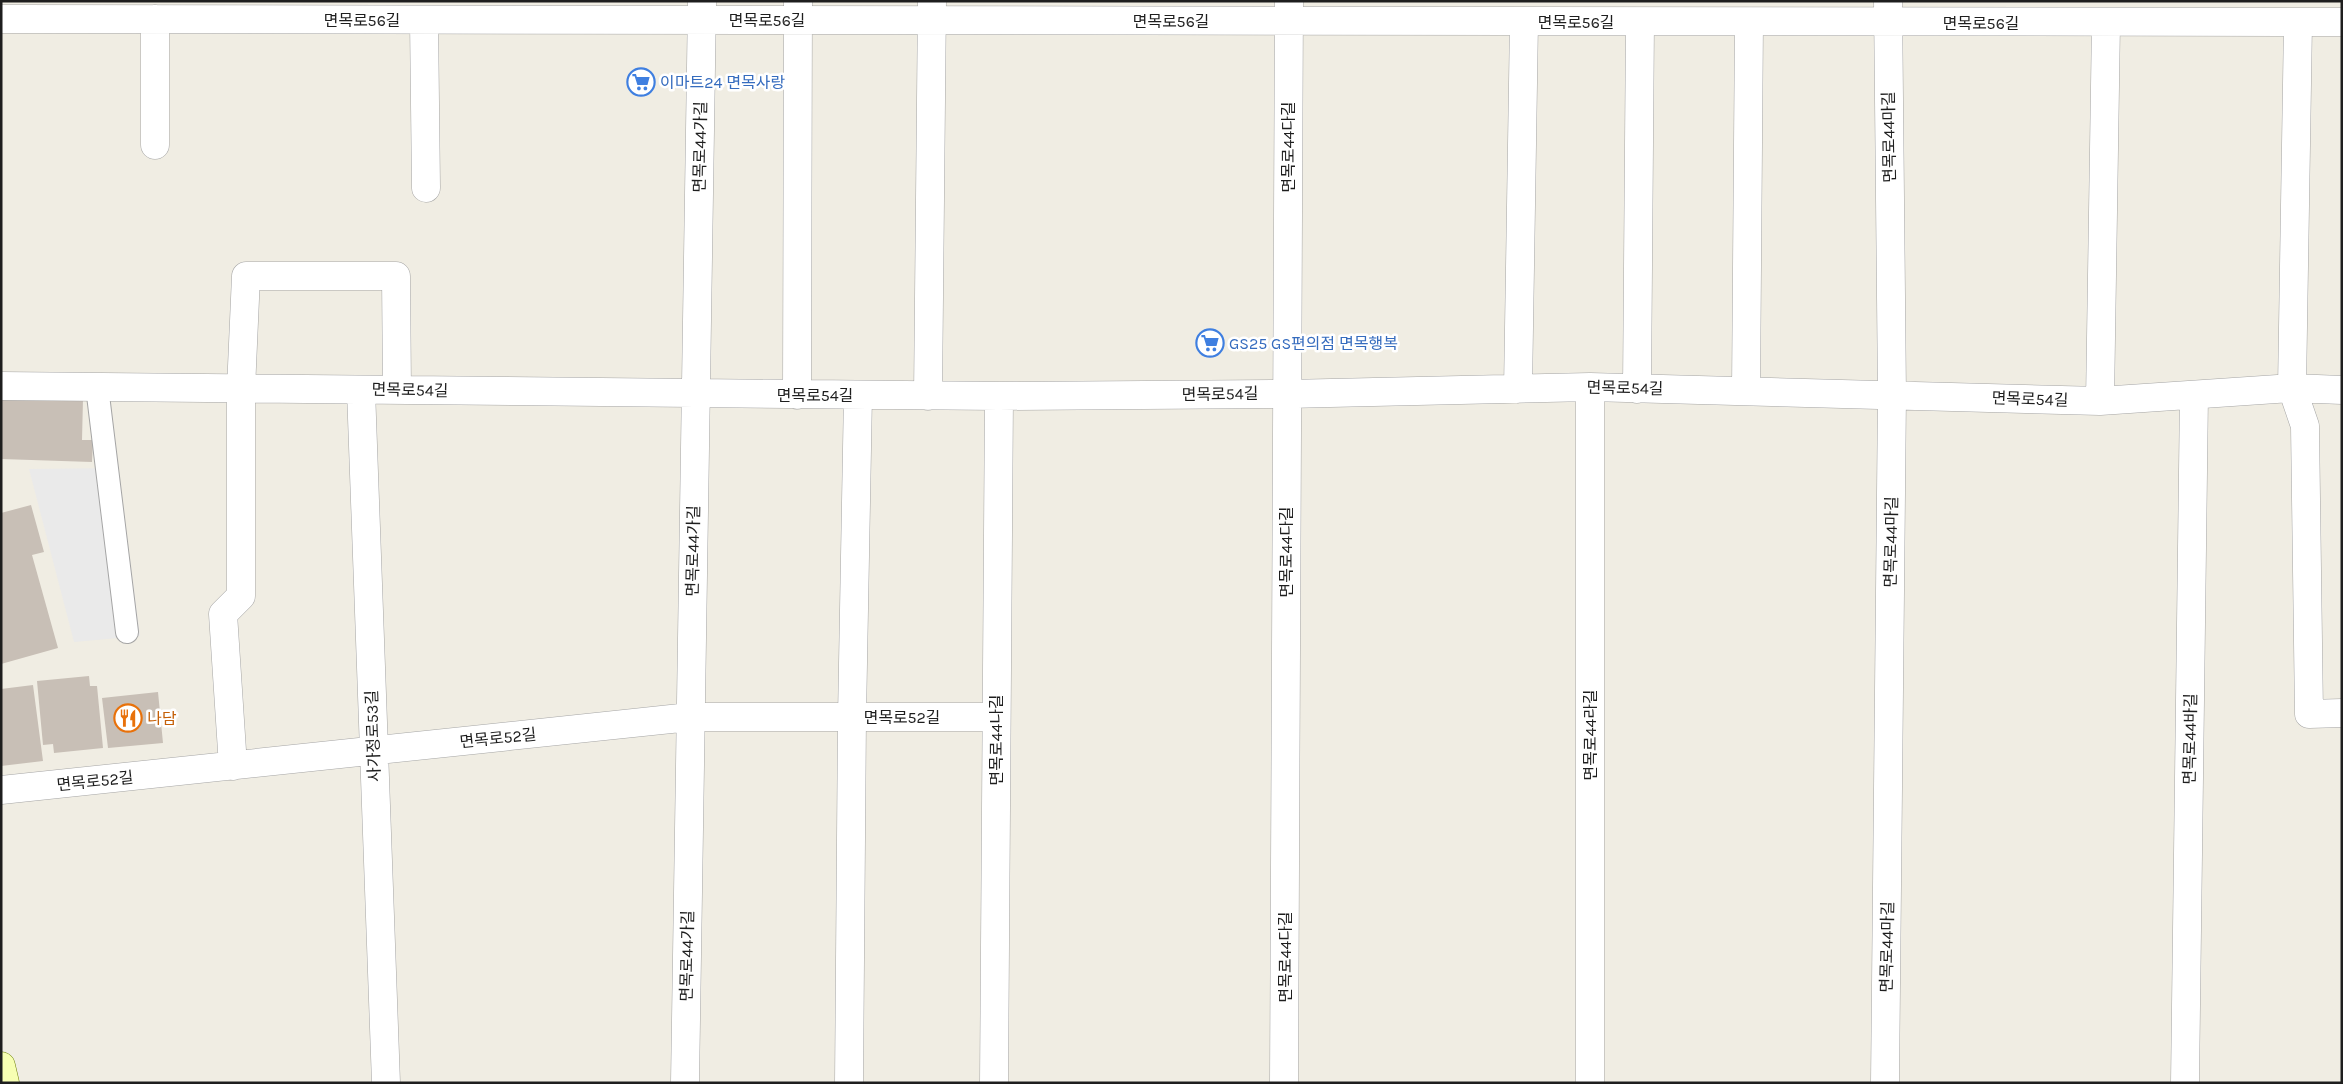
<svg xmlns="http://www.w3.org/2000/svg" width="2343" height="1084" viewBox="0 0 2343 1084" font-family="Karla,'Noto Sans KR',sans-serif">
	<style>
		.parking { fill: #eaeaea }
		.building { fill: #c8bfb6 }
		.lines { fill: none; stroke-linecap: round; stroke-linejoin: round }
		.lane-casing { stroke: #a5a5a5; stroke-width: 24 }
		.street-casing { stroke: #a5a5a5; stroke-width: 29 }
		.secondary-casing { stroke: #677b00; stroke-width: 29 }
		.lane { stroke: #fff; stroke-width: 22 }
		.street { stroke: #fff; stroke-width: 28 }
		.secondary { stroke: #f7ffb3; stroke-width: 28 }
		.labels { text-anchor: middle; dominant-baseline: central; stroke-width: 5; stroke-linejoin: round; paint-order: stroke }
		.street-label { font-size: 16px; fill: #1e1e1e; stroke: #fff }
		.shop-label { font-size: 16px; fill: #366cbe; stroke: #fff; text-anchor: start }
		.food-label { font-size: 16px; fill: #c56008; stroke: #fff; text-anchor: start }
	</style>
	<rect width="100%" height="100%" fill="#f0ede3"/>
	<path class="parking" d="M118 468 140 636 74 642 29 469Z"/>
	<path class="building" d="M1 396 83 399 82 440H93L92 462 1 459Z
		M31 505 44 552 32 555 58 648 1 664V513Z
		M89 676 90 686H97L103 748 54 753 53 744 43 745 37 681Z
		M33 685 43 761 1 766V689Z
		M158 692 163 743 108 748 102 698Z"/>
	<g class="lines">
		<g class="lane-casing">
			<path id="lane" d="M97 387 127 632"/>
		</g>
		<g class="street-casing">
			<path id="street" d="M1 19 2342 22
				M155 19V145
				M424 20 426 188
				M2298 23 2292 388 2305 426 2309 714 2342 713
				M1 386 999 396 1287 394 1590 387 2100 401 2292 388 2342 390
				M1518 389 1524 22
				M1637 389 1640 22
				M361 390 386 1083
				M1746 390 1749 22
				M797 395 798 1
				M928 396 932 1
				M2100 401 2106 23
				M233 766 223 614 241 596V389L246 276H396L397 390
				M1 790 690 717H996
				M685 1083 702 3
				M849 1083 852 717 858 395
				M994 1083 999 396
				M1284 1083 1289 1
				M1590 1083V387
				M1885 1083 1892 395 1888 1
				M2185 1083 2194 395"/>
		</g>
		<g class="secondary-casing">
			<path id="secondary" d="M1 1066 5 1083"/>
		</g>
		<use href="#lane" class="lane"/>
		<use href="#street" class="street"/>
		<use href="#secondary" class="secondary"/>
	</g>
	<defs>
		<g id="supermarket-ring" transform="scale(1.4375)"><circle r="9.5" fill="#fff" stroke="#3f7fe0" stroke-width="1.5"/><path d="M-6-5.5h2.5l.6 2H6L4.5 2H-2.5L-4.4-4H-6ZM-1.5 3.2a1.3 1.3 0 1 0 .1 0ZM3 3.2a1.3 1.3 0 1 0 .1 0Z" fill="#3f7fe0"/></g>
		<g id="restaurant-ring" transform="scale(1.4375)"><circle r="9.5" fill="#fff" stroke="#e8710a" stroke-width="1.5"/><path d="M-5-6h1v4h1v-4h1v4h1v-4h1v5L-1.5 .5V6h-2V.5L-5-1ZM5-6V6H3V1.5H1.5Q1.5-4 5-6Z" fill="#e8710a"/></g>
	</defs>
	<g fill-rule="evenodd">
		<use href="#supermarket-ring" x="641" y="82"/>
		<use href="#supermarket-ring" x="1210" y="343"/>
		<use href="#restaurant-ring" x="128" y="718"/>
	</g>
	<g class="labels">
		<g class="street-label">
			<text x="362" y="20">면목로56길</text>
			<text x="767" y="20">면목로56길</text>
			<text x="1171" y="21">면목로56길</text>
			<text x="1576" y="22">면목로56길</text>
			<text x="1981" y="23">면목로56길</text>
			<text transform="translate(1889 137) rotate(-91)">면목로44마길</text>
			<text transform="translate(700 147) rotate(-89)">면목로44가길</text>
			<text transform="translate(1288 147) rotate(-90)">면목로44다길</text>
			<text transform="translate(1625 388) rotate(1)">면목로54길</text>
			<text transform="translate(410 390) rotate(1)">면목로54길</text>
			<text transform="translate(1220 394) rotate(-1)">면목로54길</text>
			<text x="815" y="395">면목로54길</text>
			<text transform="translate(2030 399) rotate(2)">면목로54길</text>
			<text transform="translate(1891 542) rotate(-89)">면목로44마길</text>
			<text transform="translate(693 551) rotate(-89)">면목로44가길</text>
			<text transform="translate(1286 552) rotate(-90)">면목로44다길</text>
			<text x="902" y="717">면목로52길</text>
			<text transform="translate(1590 735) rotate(-90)">면목로44라길</text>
			<text transform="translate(373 736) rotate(-92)">사가정로53길</text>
			<text transform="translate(498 738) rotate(-6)">면목로52길</text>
			<text transform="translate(2190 739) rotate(-89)">면목로44바길</text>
			<text transform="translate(996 740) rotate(-90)">면목로44나길</text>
			<text transform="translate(95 781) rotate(-6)">면목로52길</text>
			<text transform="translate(1887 947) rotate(-89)">면목로44마길</text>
			<text transform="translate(687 956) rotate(-89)">면목로44가길</text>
			<text transform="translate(1285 957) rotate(-90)">면목로44다길</text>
		</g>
		<g class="shop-label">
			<text x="660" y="82">이마트24 면목사랑</text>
			<text x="1229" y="343">GS25 GS편의점 면목행복</text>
		</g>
		<g class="food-label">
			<text x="147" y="718">나담</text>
		</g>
	</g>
	<rect width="2343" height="1084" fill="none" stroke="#1e1e1e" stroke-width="5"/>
</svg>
